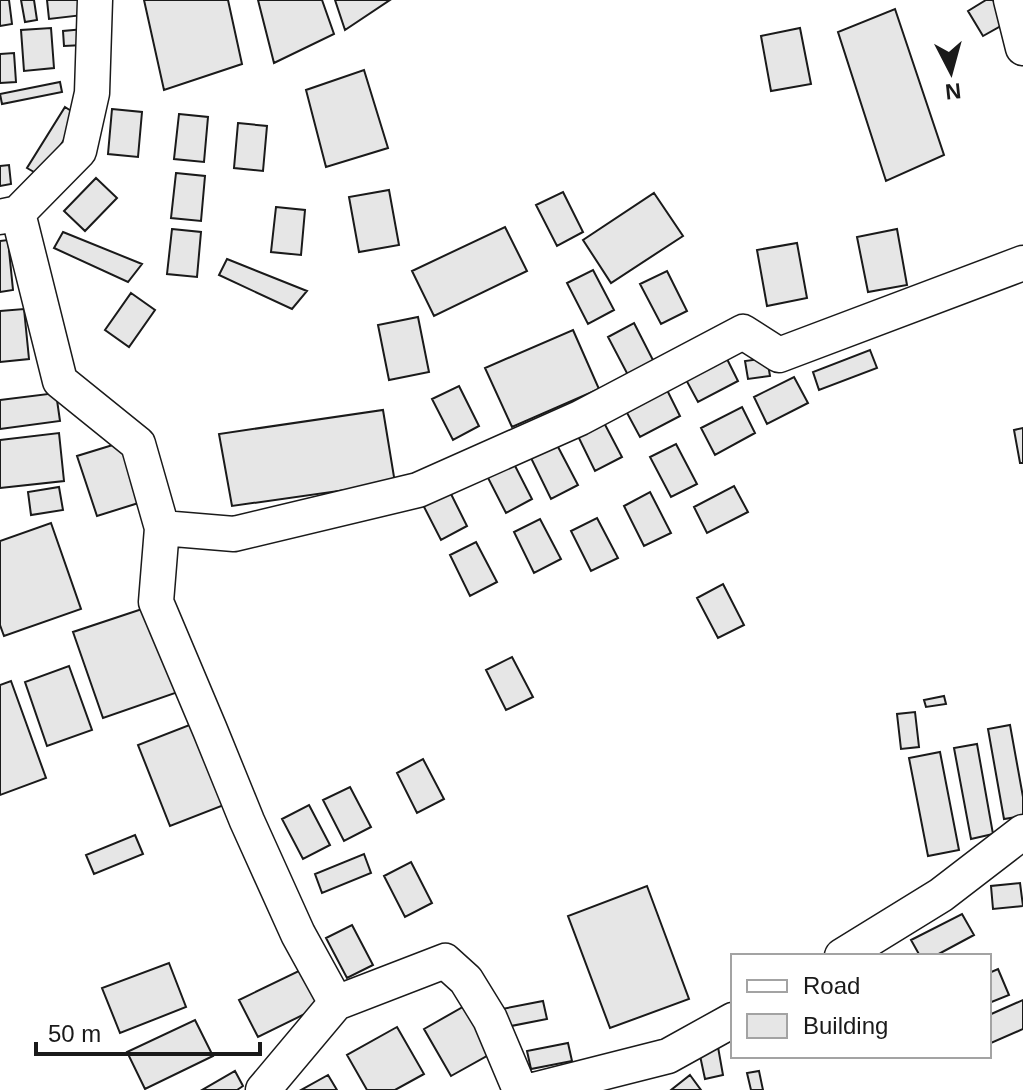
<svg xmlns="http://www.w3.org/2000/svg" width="1023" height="1090" viewBox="0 0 1023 1090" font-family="Arial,sans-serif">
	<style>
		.building { fill: #e6e6e6; stroke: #1a1a1a; stroke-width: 2 }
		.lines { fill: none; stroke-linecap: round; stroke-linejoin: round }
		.minor-casing { stroke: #1a1a1a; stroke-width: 37 }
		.minor { stroke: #fff; stroke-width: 34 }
	</style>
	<rect width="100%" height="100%" fill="#fff"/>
	<path class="building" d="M0 0H9L12 24 0 26Z
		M21 0H34L37 20 25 22Z
		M47 0H90L92 14 49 19Z
		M144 0H228L242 64 164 90Z
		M258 0H322L334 34 274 63Z
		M335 0H390L345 30Z
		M986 0H993L1006 23 983 36 968 11Z
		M895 9 944 155 886 181 838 32Z
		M51 28 54 68 24 71 21 30Z
		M800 28 811 84 771 91 761 36Z
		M84 29V45L64 46 63 31Z
		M14 53 16 82 0 83V54Z
		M364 70 388 148 326 167 306 90Z
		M60 82 62 92 2 104 0 94Z
		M65 107 79 116 41 176 27 168Z
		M112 109 142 112 138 157 108 154Z
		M179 114 208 117 204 162 174 159Z
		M238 123 267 126 263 171 234 168Z
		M9 165 11 184 0 186V166Z
		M176 173 205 176 201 221 171 218Z
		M96 178 117 198 85 231 64 211Z
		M389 190 399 245 359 252 349 197Z
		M563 192 583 232 557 246 536 205Z
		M654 193 683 236 611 283 583 240Z
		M276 207 305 210 301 255 271 252Z
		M505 227 527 271 434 316 412 271Z
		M172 229 201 232 197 277 167 274Z
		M897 229 907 285 868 292 857 237Z
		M63 232 142 264 128 282 54 248Z
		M8 240 13 290 0 292V241Z
		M797 243 807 298 767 306 757 250Z
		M227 259 307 291 292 309 219 275Z
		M593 270 614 310 588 324 567 283Z
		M667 271 687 311 661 324 640 284Z
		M131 293 155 310 129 347 105 330Z
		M24 309 29 359 0 362V311Z
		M418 317 429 372 389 380 378 325Z
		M634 323 655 364 629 377 608 337Z
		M573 330 599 389 512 427 485 368Z
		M870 350 877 368 819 390 813 372Z
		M725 355 738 381 698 402 684 376Z
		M767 358 770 376 748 379 745 361Z
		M794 377 808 403 767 424 754 397Z
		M459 386 479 426 453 440 432 399Z
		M667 390 680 416 640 437 626 411Z
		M56 393 60 421 0 429V400Z
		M742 407 755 433 715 455 701 428Z
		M383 410 395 483 232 506 219 434Z
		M601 417 622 457 595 471 575 430Z
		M1023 428V463H1020L1014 430Z
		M59 433 64 481 0 488V440Z
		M129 440 148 500 97 516 77 456Z
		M676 444 697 484 671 497 650 457Z
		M557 445 578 485 551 499 531 458Z
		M511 458 532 499 506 513 485 472Z
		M447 486 467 526 441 540 420 499Z
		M734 486 748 512 707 533 694 507Z
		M59 487 63 510 31 515 28 492Z
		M650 492 671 533 644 546 624 506Z
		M597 518 618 558 591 571 571 531Z
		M540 519 561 559 534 573 514 532Z
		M51 523 81 609 4 636 0 625V541Z
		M476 542 497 582 470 596 450 555Z
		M723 584 744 625 718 638 697 598Z
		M151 606 181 691 103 718 73 632Z
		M512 657 533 697 506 710 486 670Z
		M69 666 92 730 47 746 25 682Z
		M11 681 46 778 0 795V685Z
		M944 696 946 704 926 707 924 700Z
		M915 712 919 747 901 749 897 714Z
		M192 724 224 805 170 826 138 745Z
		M1010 725 1023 797V816L1004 819 988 729Z
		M977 744 993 834 971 839 954 748Z
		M940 752 959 850 928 856 909 758Z
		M423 759 444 799 417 813 397 773Z
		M350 787 371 827 344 841 323 800Z
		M309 805 330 845 303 859 282 819Z
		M135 835 143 854 94 874 86 855Z
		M364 854 371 873 322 893 315 874Z
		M411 862 432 903 405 917 384 876Z
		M1020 883 1023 906 993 909 991 886Z
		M647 886 689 999 610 1028 568 916Z
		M962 914 974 935 935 956H920L911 940Z
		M352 925 373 965 347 978 326 938Z
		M169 963 186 1007 120 1033 102 988Z
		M307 967 325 1004 258 1037 239 1000Z
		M998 969 1009 995 989 1003V973Z
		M475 1000 501 1048 451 1076 424 1029Z
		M1023 1000V1029L991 1043 989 1039V1015Z
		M543 1001 547 1019 506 1027 502 1009Z
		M195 1020 213 1056 145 1089 127 1052Z
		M397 1027 424 1074 395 1090H367L347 1055Z
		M568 1043 572 1061 531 1069 527 1051Z
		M718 1047 723 1075 705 1079 699 1051Z
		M235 1071 243 1086 237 1090H202Z
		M759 1071 763 1090H751L747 1073Z
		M328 1075 337 1090H301Z
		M690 1075 701 1090H671Z"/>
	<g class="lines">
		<g class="minor-casing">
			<path id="minor" d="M1011 0 1023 48
				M18 213 60 381 138 444 162 528 156 602 210 730 247 821 298 934 336 1003 445 961 466 980 490 1019 520 1090
				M0 217 18 213 79 151 92 93 95 0
				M162 528 234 534 418 490 580 418 743 332 779 355 1023 263
				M842 956 941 895 1023 832
				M263 1090 336 1003
				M534 1090 668 1056 733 1020"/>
		</g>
		<use href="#minor" class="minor"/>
	</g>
	<rect x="731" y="954" width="260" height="104" fill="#ffffff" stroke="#a3a3a3" stroke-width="2"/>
	<rect x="747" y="980" width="40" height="12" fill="#ffffff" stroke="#a3a3a3" stroke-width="2"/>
	<text x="803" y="994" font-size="24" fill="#1a1a1a">Road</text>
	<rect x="747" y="1014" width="40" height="24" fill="#e6e6e6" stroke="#a3a3a3" stroke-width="2"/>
	<text x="803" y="1034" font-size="24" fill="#1a1a1a">Building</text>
	<g transform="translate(951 72) rotate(174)" stroke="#ffffff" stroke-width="6" paint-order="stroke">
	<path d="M0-6L14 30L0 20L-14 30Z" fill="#1a1a1a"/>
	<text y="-12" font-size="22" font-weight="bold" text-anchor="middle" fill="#1a1a1a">N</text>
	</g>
	<path d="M36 1042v12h224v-12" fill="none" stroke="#1a1a1a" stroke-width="4"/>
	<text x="48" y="1042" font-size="24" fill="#1a1a1a" stroke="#ffffff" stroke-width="6" paint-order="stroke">50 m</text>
</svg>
